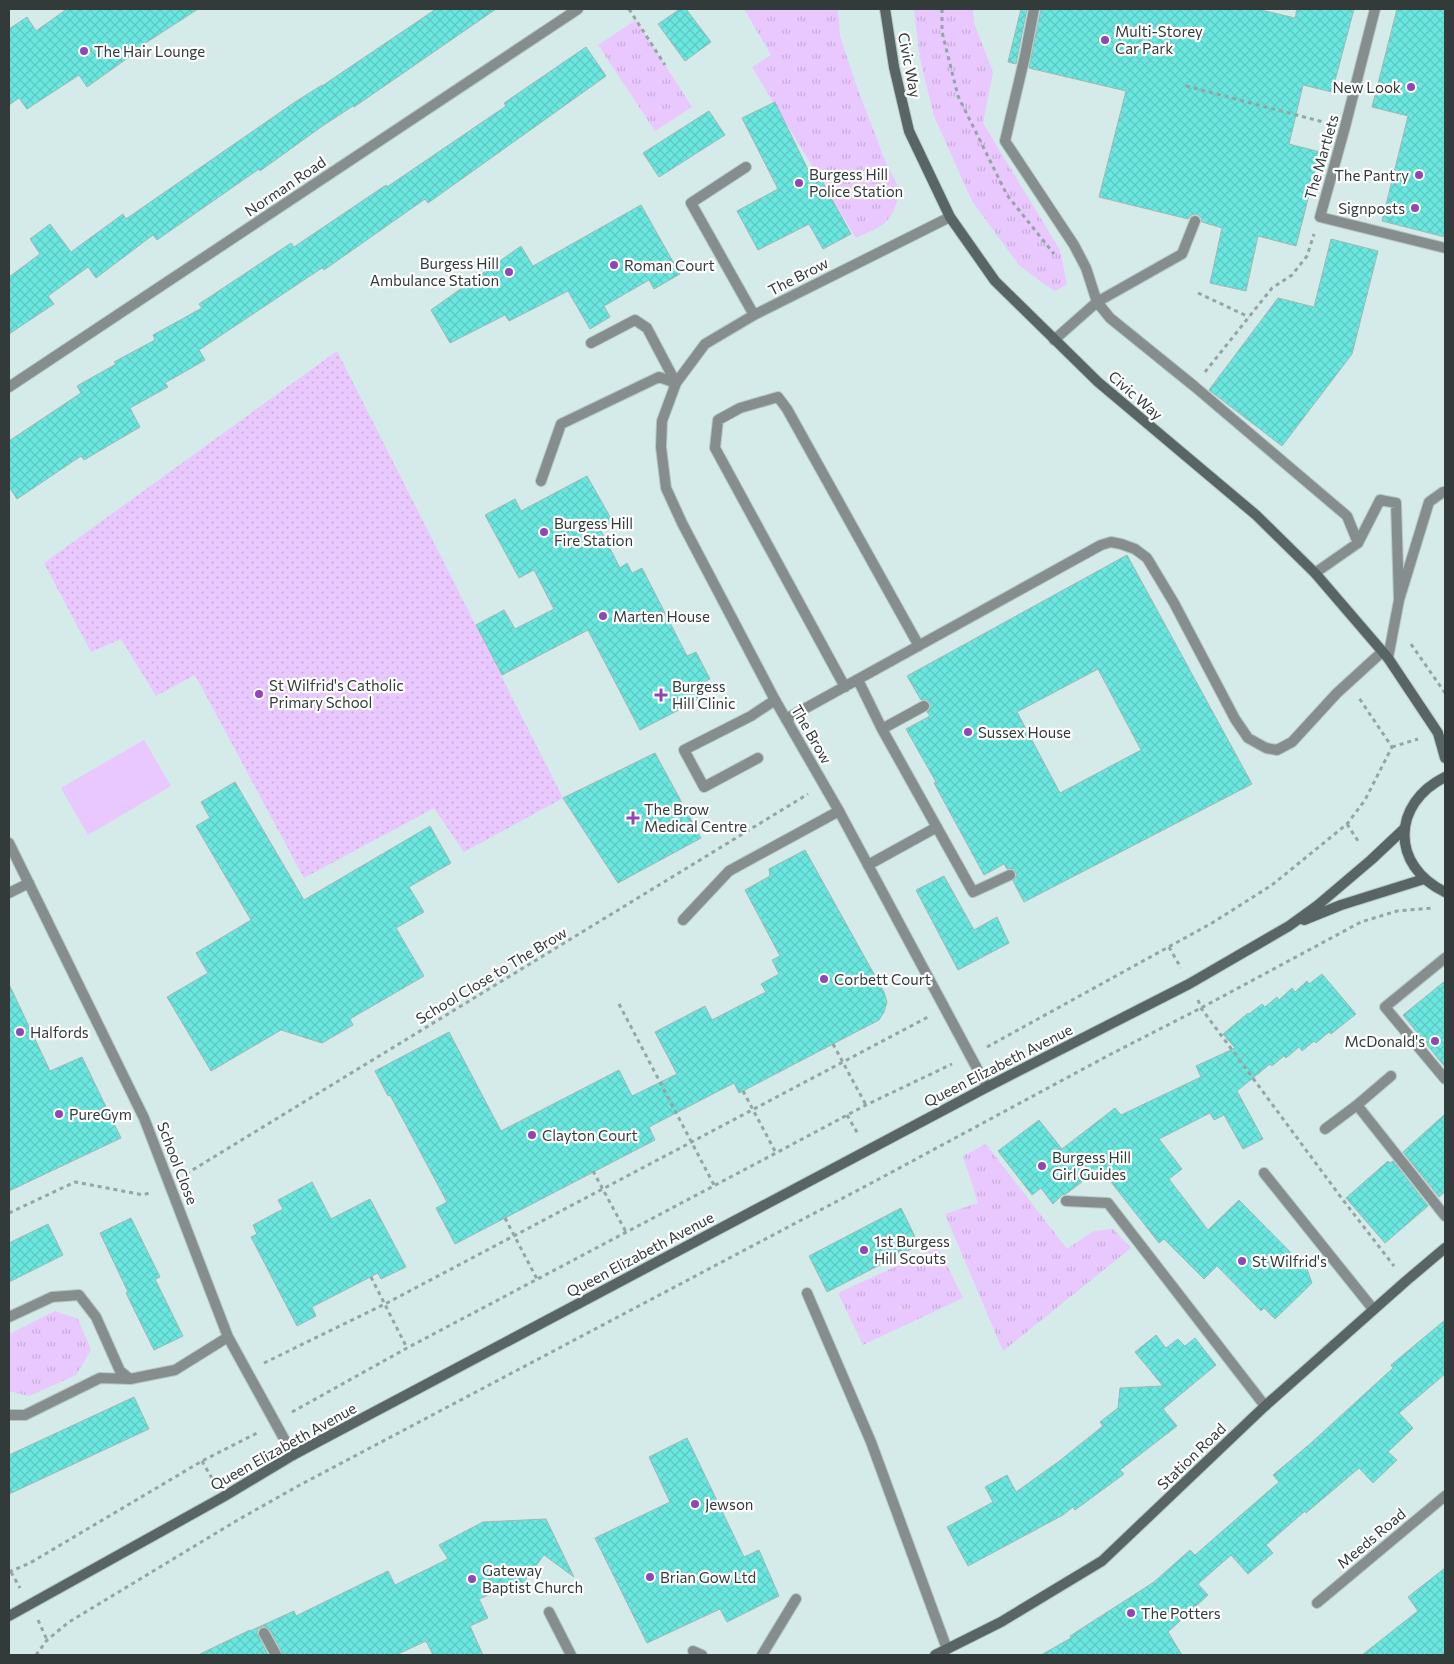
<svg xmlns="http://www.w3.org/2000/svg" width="1454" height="1664" viewBox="0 0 1454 1664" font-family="Commissioner,sans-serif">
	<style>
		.grass { fill: url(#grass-tufts) }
		.park { fill: url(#park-dots) }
		.garden { fill: #e9c7ff }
		.building { fill: url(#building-cross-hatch); stroke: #a1b7b5; fill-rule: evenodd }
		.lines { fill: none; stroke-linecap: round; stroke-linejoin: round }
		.lane-casing { stroke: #b4c8c6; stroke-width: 12 }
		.street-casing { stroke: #b4c8c6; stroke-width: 12 }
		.secondary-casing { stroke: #b4c8c6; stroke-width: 12 }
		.path { stroke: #94a5a3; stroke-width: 3; stroke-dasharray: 4 4; stroke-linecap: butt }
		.lane { stroke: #858e8d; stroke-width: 10 }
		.street { stroke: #858e8d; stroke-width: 10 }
		.secondary { stroke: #586564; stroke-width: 10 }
		.poi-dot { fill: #9046b8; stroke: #fff; stroke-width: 2 }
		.labels { text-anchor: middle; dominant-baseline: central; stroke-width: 4.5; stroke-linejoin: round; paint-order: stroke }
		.poi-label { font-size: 15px; fill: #323b3a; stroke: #fff; text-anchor: start }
		.street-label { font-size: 15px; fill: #323b3a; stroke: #fff }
	</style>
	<defs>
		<pattern id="grass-tufts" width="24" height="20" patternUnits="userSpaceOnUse" patternTransform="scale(1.25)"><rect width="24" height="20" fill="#e9c7ff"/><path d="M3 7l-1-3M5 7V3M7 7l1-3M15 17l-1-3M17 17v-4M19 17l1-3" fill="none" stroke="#c8acdb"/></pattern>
		<pattern id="park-dots" width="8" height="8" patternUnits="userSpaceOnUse" patternTransform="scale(1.25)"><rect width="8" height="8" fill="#e9c7ff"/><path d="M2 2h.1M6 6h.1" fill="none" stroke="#c8acdb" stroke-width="1.8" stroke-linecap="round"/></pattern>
		<pattern id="building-cross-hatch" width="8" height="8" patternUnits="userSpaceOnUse" patternTransform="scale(1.25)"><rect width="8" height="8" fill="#6ae8e0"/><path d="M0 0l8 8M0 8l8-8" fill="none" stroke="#5cc8c1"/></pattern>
	</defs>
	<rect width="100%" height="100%" fill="#d5ebe9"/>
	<path class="grass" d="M744 9H838L840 36 858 90 886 163 900 190C892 224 886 224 856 238L752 67 771 55Z
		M914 9H973L974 23 993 72 983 123 1060 250 1067 284 1055 291 1040 281 1019 265 972 201 934 116 920 59Z
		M636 20 692 107 655 131 598 45Z
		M986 1144 1067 1249 1094 1231 1113 1229 1131 1248 1003 1351 945 1214 978 1203 963 1156Z
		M938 1247 963 1298 863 1345 838 1293Z
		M55 1311 78 1319 91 1350 76 1375 29 1396 9 1391V1334Z"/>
	<path class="park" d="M337 351 563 798 464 852 434 808 304 878 195 675 156 696 121 639 91 652 44 563Z"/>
	<path class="garden" d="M144 740 171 786 88 835 61 788Z"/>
	<path class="building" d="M67 9H198L138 48 139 50 87 87 79 75 27 109 19 98 9 105V29L27 17 36 31Z
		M436 9H496L354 107 353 106 321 127 260 171 259 169 157 240 153 235 96 278 88 267 48 296 54 304 9 334V277L40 254 30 239 50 224 71 252 123 214 126 219 295 102 322 85V86Z
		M680 9H686L711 42 685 61 658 24Z
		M1021 9H1027L1016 64 1008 62Z
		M1041 9H1257L1295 18 1297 9H1354L1332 92 1303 85 1289 144 1320 152 1296 246 1258 236 1246 291 1210 283 1222 228 1202 222 1201 217 1197 214 1191 215 1188 219 1099 197 1126 91 1029 68Z
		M1397 9H1445V237L1382 221 1408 116 1372 107Z
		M586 47 606 76 428 203 425 199 324 270 322 268 199 350 205 360 165 383 168 387 130 408 140 427 84 460 81 456 17 499 9 487V441L81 393 77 386 116 364 114 362 155 340 153 335 202 308 199 304 291 243 294 247 386 185 387 187 506 106 504 103Z
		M775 102 811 176 817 172 851 234 823 249 809 224 758 250 737 211 778 189 742 118Z
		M709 111 725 135 659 177 643 153Z
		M641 205 680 274 654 289 649 280 604 306 610 317 590 329 568 291 509 321 505 315 450 343 431 310 521 246 533 266Z
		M1331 239 1378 251 1352 354 1282 446 1209 390 1278 298 1314 307Z
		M587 476 613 522 600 529 620 568 627 563 632 573 642 568 687 656 696 652 710 679 695 686 702 698 640 730 588 630 502 675 476 625 504 610 515 629 554 609 534 570 519 578 485 515 515 499 521 511Z
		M1127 555 1252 784 1024 902 1013 881 1017 875 1014 869H1007L1004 864 984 875 934 783 936 782 906 729 930 716 927 712 930 709V703L927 700H921L907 676ZM1098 669 1141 750 1060 793 1017 712Z
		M655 753 701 838 618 883 563 798Z
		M235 782 304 900 430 826 451 863 409 887 424 912 396 928 424 976 350 1019 353 1025 322 1043 281 1030 211 1071 167 997 208 973 196 953 251 920 196 826 210 818 201 802Z
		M805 850 884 992 887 1002 884 1012 879 1020 739 1093 734 1083 649 1127 655 1140 455 1244 436 1208 447 1202 390 1095 388 1096 375 1071 449 1032 501 1131 619 1070 632 1096 677 1074 655 1032 705 1006 712 1020 766 992 761 984 779 974 772 960 780 956 745 890 770 876 769 869Z
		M944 876 974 930 997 917 1009 943 958 970 916 890Z
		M1322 974 1356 1014 1331 1034 1329 1032 1316 1043 1314 1041 1302 1051 1299 1047 1286 1058 1284 1056 1272 1066 1270 1064 1237 1091 1263 1139 1243 1149 1224 1115 1214 1120 1210 1113 1159 1139 1182 1169 1169 1179 1208 1230 1239 1200 1307 1269 1312 1283 1275 1319 1264 1308 1261 1311 1217 1266 1204 1279 1164 1239 1159 1243 1100 1168 1066 1194 1062 1195 1053 1204 1041 1188 1032 1195 998 1151 1039 1120 1062 1149 1115 1108 1121 1115 1201 1077 1196 1066 1235 1048 1223 1034 1248 1013 1249 1014 1262 1004 1265 1007 1277 997 1279 1000 1292 988 1295 992 1307 981 1309 984Z
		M1445 981V1067L1403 1015Z
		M9 984 50 1071 82 1057 121 1138 9 1191Z
		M1445 1114V1192L1439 1197 1403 1152Z
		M1388 1161 1390 1163 1393 1161 1428 1206 1385 1243 1346 1198Z
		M312 1182 331 1219 370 1199 406 1267 381 1279 378 1273 312 1307 316 1316 297 1326 251 1237 257 1234 253 1225 283 1209 278 1200Z
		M901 1208 919 1245 827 1292 809 1256Z
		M131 1218 160 1277 155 1279 183 1336 154 1350 126 1293 128 1292 100 1233Z
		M48 1224 63 1255 9 1282V1243Z
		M1445 1320V1374L1399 1413 1413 1428 1388 1452 1397 1460 1373 1483 1359 1468 1306 1513 1305 1511 1266 1545 1273 1553 1248 1574 1231 1555 1198 1584 1208 1595 1168 1632 1182 1655H1041L1071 1638 1070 1636 1154 1582 1190 1550 1195 1555 1279 1482 1273 1475 1310 1444 1393 1368 1391 1365Z
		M1156 1335 1166 1348 1178 1339 1185 1346 1195 1338 1216 1365 1163 1409 1177 1426 1120 1470 1124 1474 1075 1510 1073 1507 1063 1515 968 1566 947 1527 993 1502 985 1487 1007 1475 1016 1492 1058 1462 1103 1426 1100 1422 1118 1408 1120 1388 1163 1386 1135 1352Z
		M134 1397 149 1429 9 1494V1455Z
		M687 1438 744 1557 759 1550 779 1596 727 1622 720 1609 647 1643 595 1538 670 1502 649 1457Z
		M546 1519 574 1577 544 1555 518 1590 511 1585 479 1599 488 1618 470 1626 483 1655H433L426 1641 396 1655H283L270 1630 264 1626 258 1629 257 1633 268 1655H198L250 1630V1631L294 1611 296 1616 388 1571 395 1585 448 1559 439 1545 483 1522Z
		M1445 1568V1655H1362L1418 1611 1408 1597Z"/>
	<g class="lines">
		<g class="lane-casing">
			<path id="lane" d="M1034 9 1025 56 1005 141 1074 245 1086 268 1097 302 1110 318 1194 386 1347 516 1358 543
				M746 167 691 203 754 315
				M1054 340 1097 302 1182 254 1195 221
				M591 343 635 320 647 328 676 383
				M541 481 561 424 659 377 676 383 705 344 754 315 950 217
				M1315 573 1358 543 1380 500 1396 503 1399 600
				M1388 658 1399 600 1429 502 1443 492H1445
				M858 680 882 729 973 892 1010 875
				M845 687 715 448 718 420 740 408 778 397 787 409 919 646
				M786 719 1101 545 1111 542 1121 544 1135 549 1147 558 1174 603 1235 719 1248 738 1266 748 1277 750 1292 742 1337 693 1382 652
				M882 729 924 706
				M758 758 704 787 684 750 751 716 775 700
				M868 865 937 827
				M683 920 729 871 839 811
				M1445 958 1385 1007 1445 1079
				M1357 1105 1391 1076
				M1325 1129 1357 1105 1445 1216
				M1264 1173 1373 1309
				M1066 1201 1108 1203 1265 1406
				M807 1293 871 1442 947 1649
				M549 1612 571 1655
				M264 1633 276 1655
				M693 1651 702 1655
				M762 1655 796 1599"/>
		</g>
		<g class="street-casing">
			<path id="street" d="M1375 9 1345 127 1320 217 1445 248
				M676 383 662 421 661 447 666 488 682 523 775 700 839 811 987 1087
				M9 387 578 9
				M9 843 144 1118 228 1337 293 1455
				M9 893 29 883
				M9 1317 52 1297 79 1295 96 1317 120 1371 130 1379
				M9 1415H25L100 1378 130 1379 175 1370 228 1337
				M1317 1603 1445 1496"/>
		</g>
		<g class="secondary-casing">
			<path id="secondary" d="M885 9 894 67 909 131 950 217 995 281 1098 382 1256 515 1315 573 1388 658 1438 733 1445 758
				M1445 777C1391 804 1391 866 1445 892
				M1304 920 1341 905 1424 879
				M9 1616 223 1497 293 1455 987 1087 1189 984 1289 926 1318 905 1371 860 1405 828
				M935 1655 1001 1622 1102 1561 1265 1406 1406 1281 1445 1248"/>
		</g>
		<path class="path" d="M629 9 665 65
			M942 9V32L958 96 1007 195 1054 254
			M1186 86 1327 123
			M1198 293 1249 317
			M1205 372 1272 288 1292 275 1307 256 1314 234
			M1411 644 1445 693
			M1392 747 1418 739
			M1347 824 1360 844
			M1169 947 1181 968
			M1198 1000 1201 1008 1343 1200 1394 1266
			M619 1004 714 1185
			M833 1044 866 1105
			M987 1047 1212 923 1272 885 1347 824 1365 800 1392 747 1359 698
			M743 1091 776 1153
			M847 1115 858 1134
			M593 1171 626 1232
			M186 1174 808 794
			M9 1213 75 1182 143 1195 152 1192
			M505 1218 537 1279
			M371 1277 407 1348
			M264 1363 385 1304 928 1017
			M292 1412 407 1348 776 1153 866 1105 952 1064
			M202 1461 213 1480
			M9 1572 30 1563 202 1461 259 1432
			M11 1572 20 1588
			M38 1620 47 1640
			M362 1654V1655
			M36 1655 47 1640 69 1622 236 1521 298 1486 879 1179 1111 1054 1201 1008 1361 922 1397 911 1432 908"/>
		<use href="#lane" class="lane"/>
		<use href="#street" class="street"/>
		<use href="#secondary" class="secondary"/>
	</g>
	<g class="poi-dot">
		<circle cx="1105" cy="40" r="5"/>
		<circle cx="84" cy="51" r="5"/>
		<circle cx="1411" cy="87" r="5"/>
		<circle cx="1419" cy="175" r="5"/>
		<circle cx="799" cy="183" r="5"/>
		<circle cx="1415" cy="208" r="5"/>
		<circle cx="614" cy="265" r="5"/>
		<circle cx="509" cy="272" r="5"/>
		<circle cx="544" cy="532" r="5"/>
		<circle cx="603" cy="616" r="5"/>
		<circle cx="259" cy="694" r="5"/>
		<path d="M658.5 687.5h5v5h5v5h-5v5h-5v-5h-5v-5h5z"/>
		<circle cx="968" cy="732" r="5"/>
		<path d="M630.5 810.5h5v5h5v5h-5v5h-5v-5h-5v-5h5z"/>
		<circle cx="824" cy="979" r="5"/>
		<circle cx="20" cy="1032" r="5"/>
		<circle cx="1435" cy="1041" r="5"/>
		<circle cx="59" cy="1114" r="5"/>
		<circle cx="532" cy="1135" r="5"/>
		<circle cx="1042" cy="1166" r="5"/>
		<circle cx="864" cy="1250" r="5"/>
		<circle cx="1242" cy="1261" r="5"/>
		<circle cx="695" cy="1504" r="5"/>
		<circle cx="650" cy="1577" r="5"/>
		<circle cx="472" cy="1579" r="5"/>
		<circle cx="1131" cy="1613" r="5"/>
	</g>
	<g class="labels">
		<g class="poi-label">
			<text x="1115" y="31">Multi-Storey<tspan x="1115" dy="17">Car Park</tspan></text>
			<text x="94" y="51">The Hair Lounge</text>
			<text x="1401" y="87" text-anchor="end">New Look</text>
			<text x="809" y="174">Burgess Hill<tspan x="809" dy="17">Police Station</tspan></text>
			<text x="1409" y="175" text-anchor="end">The Pantry</text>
			<text x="1405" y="208" text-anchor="end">Signposts</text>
			<text x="499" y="263" text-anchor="end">Burgess Hill<tspan x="499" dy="17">Ambulance Station</tspan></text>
			<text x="624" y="265">Roman Court</text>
			<text x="554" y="523">Burgess Hill<tspan x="554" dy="17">Fire Station</tspan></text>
			<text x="613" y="616">Marten House</text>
			<text x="269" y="685">St Wilfrid's Catholic<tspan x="269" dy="17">Primary School</tspan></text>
			<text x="672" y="686">Burgess<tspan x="672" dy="17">Hill Clinic</tspan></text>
			<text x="978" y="732">Sussex House</text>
			<text x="644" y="809">The Brow<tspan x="644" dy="17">Medical Centre</tspan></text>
			<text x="834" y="979">Corbett Court</text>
			<text x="30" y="1032">Halfords</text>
			<text x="1425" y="1041" text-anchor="end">McDonald's</text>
			<text x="69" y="1114">PureGym</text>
			<text x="542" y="1135">Clayton Court</text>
			<text x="1052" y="1157">Burgess Hill<tspan x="1052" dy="17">Girl Guides</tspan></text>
			<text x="874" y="1241">1st Burgess<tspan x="874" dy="17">Hill Scouts</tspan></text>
			<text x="1252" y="1261">St Wilfrid's</text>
			<text x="705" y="1504">Jewson</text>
			<text x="482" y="1570">Gateway<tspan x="482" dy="17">Baptist Church</tspan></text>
			<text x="660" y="1577">Brian Gow Ltd</text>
			<text x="1141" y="1613">The Potters</text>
		</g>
		<g class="street-label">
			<text transform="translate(910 65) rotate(79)">Civic Way</text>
			<text transform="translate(1321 157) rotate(-74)">The Martlets</text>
			<text transform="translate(285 186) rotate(-34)">Norman Road</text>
			<text transform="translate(798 276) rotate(-27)">The Brow</text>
			<text transform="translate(1136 395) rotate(41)">Civic Way</text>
			<text transform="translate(812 734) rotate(60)">The Brow</text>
			<text transform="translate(491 975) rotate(-31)">School Close to The Brow</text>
			<text transform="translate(998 1065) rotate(-27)">Queen Elizabeth Avenue</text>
			<text transform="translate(178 1163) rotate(69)">School Close</text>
			<text transform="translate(640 1254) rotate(-28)">Queen Elizabeth Avenue</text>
			<text transform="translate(283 1446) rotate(-29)">Queen Elizabeth Avenue</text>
			<text transform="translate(1191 1456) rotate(-44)">Station Road</text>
			<text transform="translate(1371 1538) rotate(-40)">Meeds Road</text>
		</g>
	</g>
	<rect width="1454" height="1664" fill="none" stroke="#323b3a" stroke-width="20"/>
</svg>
